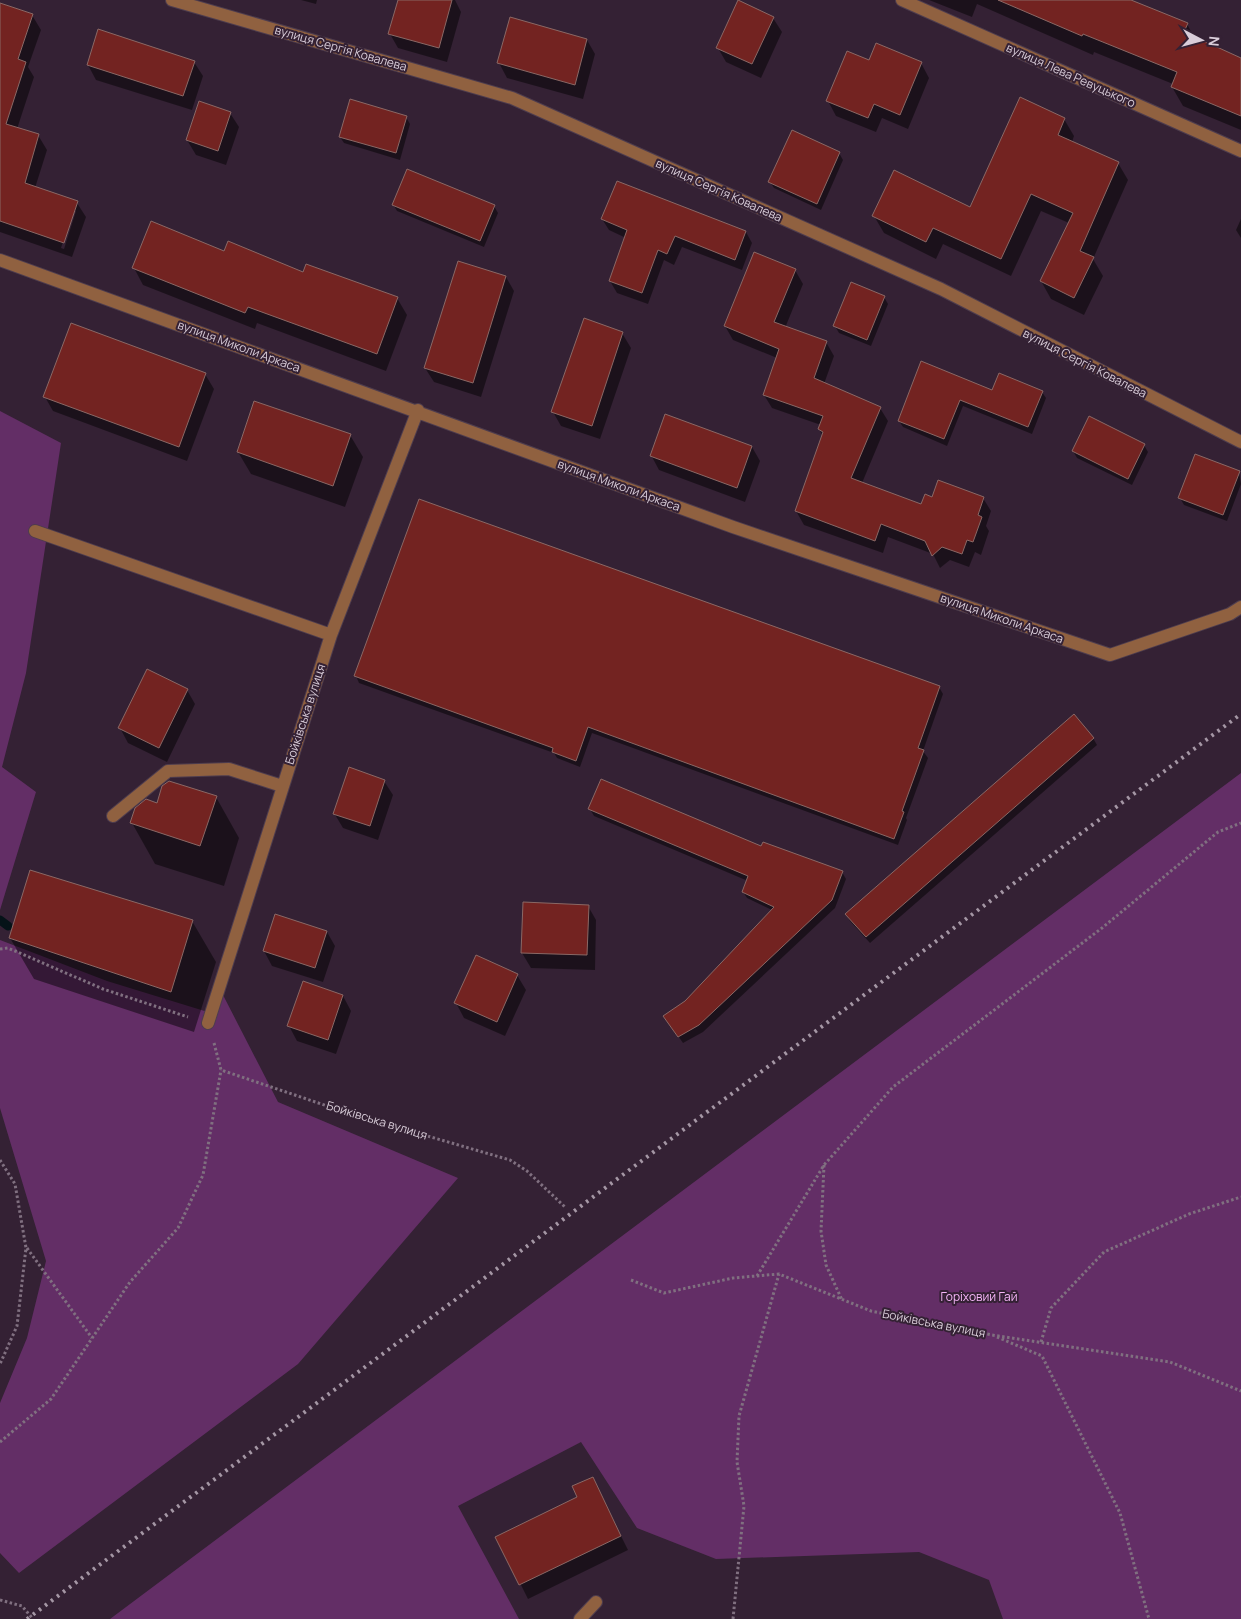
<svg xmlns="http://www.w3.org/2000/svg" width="1241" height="1619" viewBox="0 0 1241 1619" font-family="Manrope,sans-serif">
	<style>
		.green { fill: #632e66 }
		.shadow { fill: #0007; fill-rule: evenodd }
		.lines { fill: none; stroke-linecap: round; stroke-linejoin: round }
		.stream { stroke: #051318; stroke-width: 9 }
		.building { fill: #732321; stroke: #8a6865 }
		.minor-casing { stroke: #4e3d4e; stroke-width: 14 }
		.path { stroke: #807080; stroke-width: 3; stroke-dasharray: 2.5 2.5; stroke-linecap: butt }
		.minor { stroke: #906140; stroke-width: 12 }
		.rail { stroke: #a597a5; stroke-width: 4; stroke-dasharray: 2.5 5; stroke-linecap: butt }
		.labels { text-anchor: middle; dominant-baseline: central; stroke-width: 4; stroke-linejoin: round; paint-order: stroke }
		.street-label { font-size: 12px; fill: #d9cdd9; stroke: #342134 }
		.park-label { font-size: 12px; fill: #f5b4f7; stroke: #342134 }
	</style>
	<rect width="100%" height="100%" fill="#342134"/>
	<path class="green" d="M0 411 61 443 26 673 2 767 36 792 0 910Z
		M1241 773V1619H1003L989 1580 919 1552 716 1559 637 1528 581 1442 458 1506 519 1619H110Z
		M0 940 107 981 211 1013 223 995 278 1102 458 1178 298 1364 19 1573 0 1553V1403L27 1338 46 1261 0 1108Z"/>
	<path class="shadow" d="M301 0H317L316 4Z
		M399 0H455L461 12 447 62 398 48 390 34Z
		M929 0H1119L1187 24 1195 39 1241 60V130L1183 106 1172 87 1173 84 1094 52 1093 55 977 4 972 17Z
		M0 4 32 15 41 30 28 67 34 77 17 129 38 135 47 150 35 188 77 203 86 217 72 257 0 232ZM73 211H76L64 249 61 248Z
		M773 18 782 32 761 78 726 62 718 48Z
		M587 40 595 54 583 99 507 78 499 63Z
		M194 62 203 76 192 110 96 80 88 65Z
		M869 62 921 63 929 78 908 129 882 118 876 132 836 116 828 101Z
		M230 113 239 127 226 165 196 155 187 140Z
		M406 117 410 124 400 160 344 143 340 137Z
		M1064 119 1074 136 1072 142 1118 163 1128 180 1093 259 1103 276 1084 315 1051 299 1041 281 1069 223 1041 211 1011 276 943 244 936 259 884 233 874 216 971 209Z
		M839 153 843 160 821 210 774 188 770 182Z
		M393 204 494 206 498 213 484 247 397 211Z
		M602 219 746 232 752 243 742 270 682 247 674 265 664 260 648 304 617 293 610 281 626 238 609 230Z
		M1241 219V238L1236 230Z
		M225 252 397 298 407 315 386 371 257 323 255 329 143 285 134 268Z
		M795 270 803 284 785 328 826 342 834 356 824 384 880 408 888 421 862 483 922 505 933 498H983L991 511 986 526 989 531 981 555 975 552 969 567 950 560 940 568 933 554 888 537 883 553 804 525 796 511 823 436 819 429 821 425 772 408 764 395 777 358 733 340 725 326Z
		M506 277 514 291 481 397 434 382 425 368Z
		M884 297 888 304 871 346 839 333 835 326Z
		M622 333 631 348 600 439 561 426 553 412Z
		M922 363 993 391 1042 392 1046 398 1032 434 963 406 947 446 903 427 899 421Z
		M205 374 214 389 187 461 53 411 45 397Z
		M350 435 363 457 345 507 251 474 238 452Z
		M1144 445 1148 452 1132 485 1077 458 1073 451Z
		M752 447 760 461 745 502 659 470 651 455Z
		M1239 472 1241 484 1227 521 1184 505 1180 498Z
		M356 676 939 687 943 694 923 751 928 758 906 818 907 820 898 845 592 733 580 767 557 758 554 753 359 683Z
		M187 690 195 704 167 762 128 743 120 728Z
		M1093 738 1097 745 870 943 850 921 846 914Z
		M384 781 393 795 378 840 343 828 334 813Z
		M216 797 239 838 224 886 155 864 132 823 158 805Z
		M590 809 762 847 842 872 846 879 835 908 703 1032 683 1043 669 1023 772 910 747 898 743 892 748 881 594 816Z
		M588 906 596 920 595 970 531 968 522 953Z
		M192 921 216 962 194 1032 34 979 10 938Z
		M327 932 335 946 323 982 272 966 264 951Z
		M517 975 526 990 505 1036 464 1018 456 1003Z
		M343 996 351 1011 336 1054 297 1041 289 1026Z
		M592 1478 628 1550 528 1599 497 1537 579 1498Z"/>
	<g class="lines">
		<path class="stream" d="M0 920 8 926"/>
	</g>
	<path class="building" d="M398 0H452L439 48 388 34Z
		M738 0 774 17 752 64 716 48Z
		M998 0H1131L1188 23 1184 32 1241 58V116L1171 87 1177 72 1083 34 1082 36Z
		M0 3 33 14 18 59 26 62 6 124 39 134 25 183 78 201 64 243 0 221Z
		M510 17 587 39 575 85 497 63Z
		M98 29 195 61 183 96 87 65Z
		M876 43 922 62 900 115 874 104 868 118 826 101 847 51 869 60Z
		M1020 97 1065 118 1058 135 1119 162 1080 251 1094 257 1074 298 1040 281 1073 213 1031 194 1001 259 933 228 926 242 872 216 894 170 970 207Z
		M350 99 407 116 396 153 339 137Z
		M199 101 231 112 218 151 186 140Z
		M792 130 840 152 817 204 768 182Z
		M407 169 495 205 480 241 392 205Z
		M617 181 746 231 735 260 675 236 667 254 658 250 642 293 609 281 627 230 601 219Z
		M151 221 224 251 228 241 303 272 306 264 398 297 377 354 248 307 245 313 132 268Z
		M754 252 796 269 774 322 827 341 814 378 881 407 851 478 921 504 925 494 932 497 938 480 984 497 978 515 982 517 973 542 967 540 962 554 942 547 932 556 925 541 881 524 875 541 795 511 823 432 818 429 823 416 763 395 779 349 724 326Z
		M458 261 506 276 473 383 424 368Z
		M851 282 885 296 867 340 833 326Z
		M584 318 623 332 592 426 551 412Z
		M71 323 206 373 179 447 43 397Z
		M921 361 992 390 999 373 1043 391 1028 427 960 400 944 439 898 421Z
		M254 401 351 434 333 486 237 452Z
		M665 414 752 446 737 488 650 456Z
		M1089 416 1145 444 1128 479 1072 451Z
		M1195 454 1240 471 1223 515 1178 498Z
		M419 499 940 686 918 748 924 750 902 811 904 812 894 839 588 727 576 761 552 752 553 748 354 676Z
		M147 669 188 689 159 748 118 728Z
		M1074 714 1094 738 866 937 845 914Z
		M349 767 385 780 370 826 333 814Z
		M601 779 761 846 763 842 843 871 832 900 699 1025 678 1037 663 1016 685 1001 774 907 742 892 748 876 588 809Z
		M169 781 217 796 200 846 130 823 135 808 146 799 157 803 162 786Z
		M30 870 193 920 171 992 9 938Z
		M523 902 589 905 587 955 521 953Z
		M275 914 327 931 315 968 263 951Z
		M476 955 518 974 497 1022 454 1003Z
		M303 981 343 995 328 1040 287 1026Z
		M593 1477 621 1536 519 1585 495 1537 577 1497 572 1486Z"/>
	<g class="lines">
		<g class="minor-casing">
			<path id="minor" d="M172 0 512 98 941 289 1241 442
				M902 0 1241 151
				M0 260 733 527 1110 655 1230 614 1241 607
				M35 531 331 635
				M113 816 168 771 229 769 282 786
				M208 1023 331 635 418 410
				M580 1619 596 1602"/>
		</g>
		<path class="path" d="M0 949 8 948 103 989 188 1017
			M214 1043 221 1070 345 1112 510 1160 527 1171 565 1207
			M0 1160 15 1184 26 1248 17 1326 0 1364
			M824 1165 821 1231 826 1265 842 1300
			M27 1248 92 1338
			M757 1276 824 1165 893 1087 1102 928 1218 832 1241 823
			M631 1280 664 1293 733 1278 779 1274 871 1311 992 1335 1170 1362 1241 1391
			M997 1337 1042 1356 1120 1513 1149 1619
			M1041 1342 1051 1308 1104 1252 1189 1214 1241 1197
			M0 1442 51 1399 130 1282 178 1228 203 1175 221 1070
			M0 1600 22 1606 33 1619
			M733 1619 744 1506 737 1462 739 1416 779 1274"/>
		<use href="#minor" class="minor"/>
		<path class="rail" d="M27 1619 1241 714"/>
	</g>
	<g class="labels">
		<g class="street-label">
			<text transform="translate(341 48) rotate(16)">вулиця Сергія Ковалева</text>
			<text transform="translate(1071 75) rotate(24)">вулиця Лева Ревуцького</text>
			<text transform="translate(719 190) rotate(24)">вулиця Сергія Ковалева</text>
			<text transform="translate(239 346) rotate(20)">вулиця Миколи Аркаса</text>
			<text transform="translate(1085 363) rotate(27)">вулиця Сергія Ковалева</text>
			<text transform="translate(619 485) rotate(20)">вулиця Миколи Аркаса</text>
			<text transform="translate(1002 618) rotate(19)">вулиця Миколи Аркаса</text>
			<text transform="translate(305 714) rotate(-72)">Бойківська вулиця</text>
			<text transform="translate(377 1120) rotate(17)">Бойківська вулиця</text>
			<text transform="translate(934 1323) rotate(11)">Бойківська вулиця</text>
		</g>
		<g class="park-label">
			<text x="979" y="1296">Горіховий Гай</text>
		</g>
	</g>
	<g transform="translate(1201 40) rotate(96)" stroke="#342134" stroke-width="4" paint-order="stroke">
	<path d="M0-4L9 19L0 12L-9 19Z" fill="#d9cdd9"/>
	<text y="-8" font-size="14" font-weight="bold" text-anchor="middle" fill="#d9cdd9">N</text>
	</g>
</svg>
